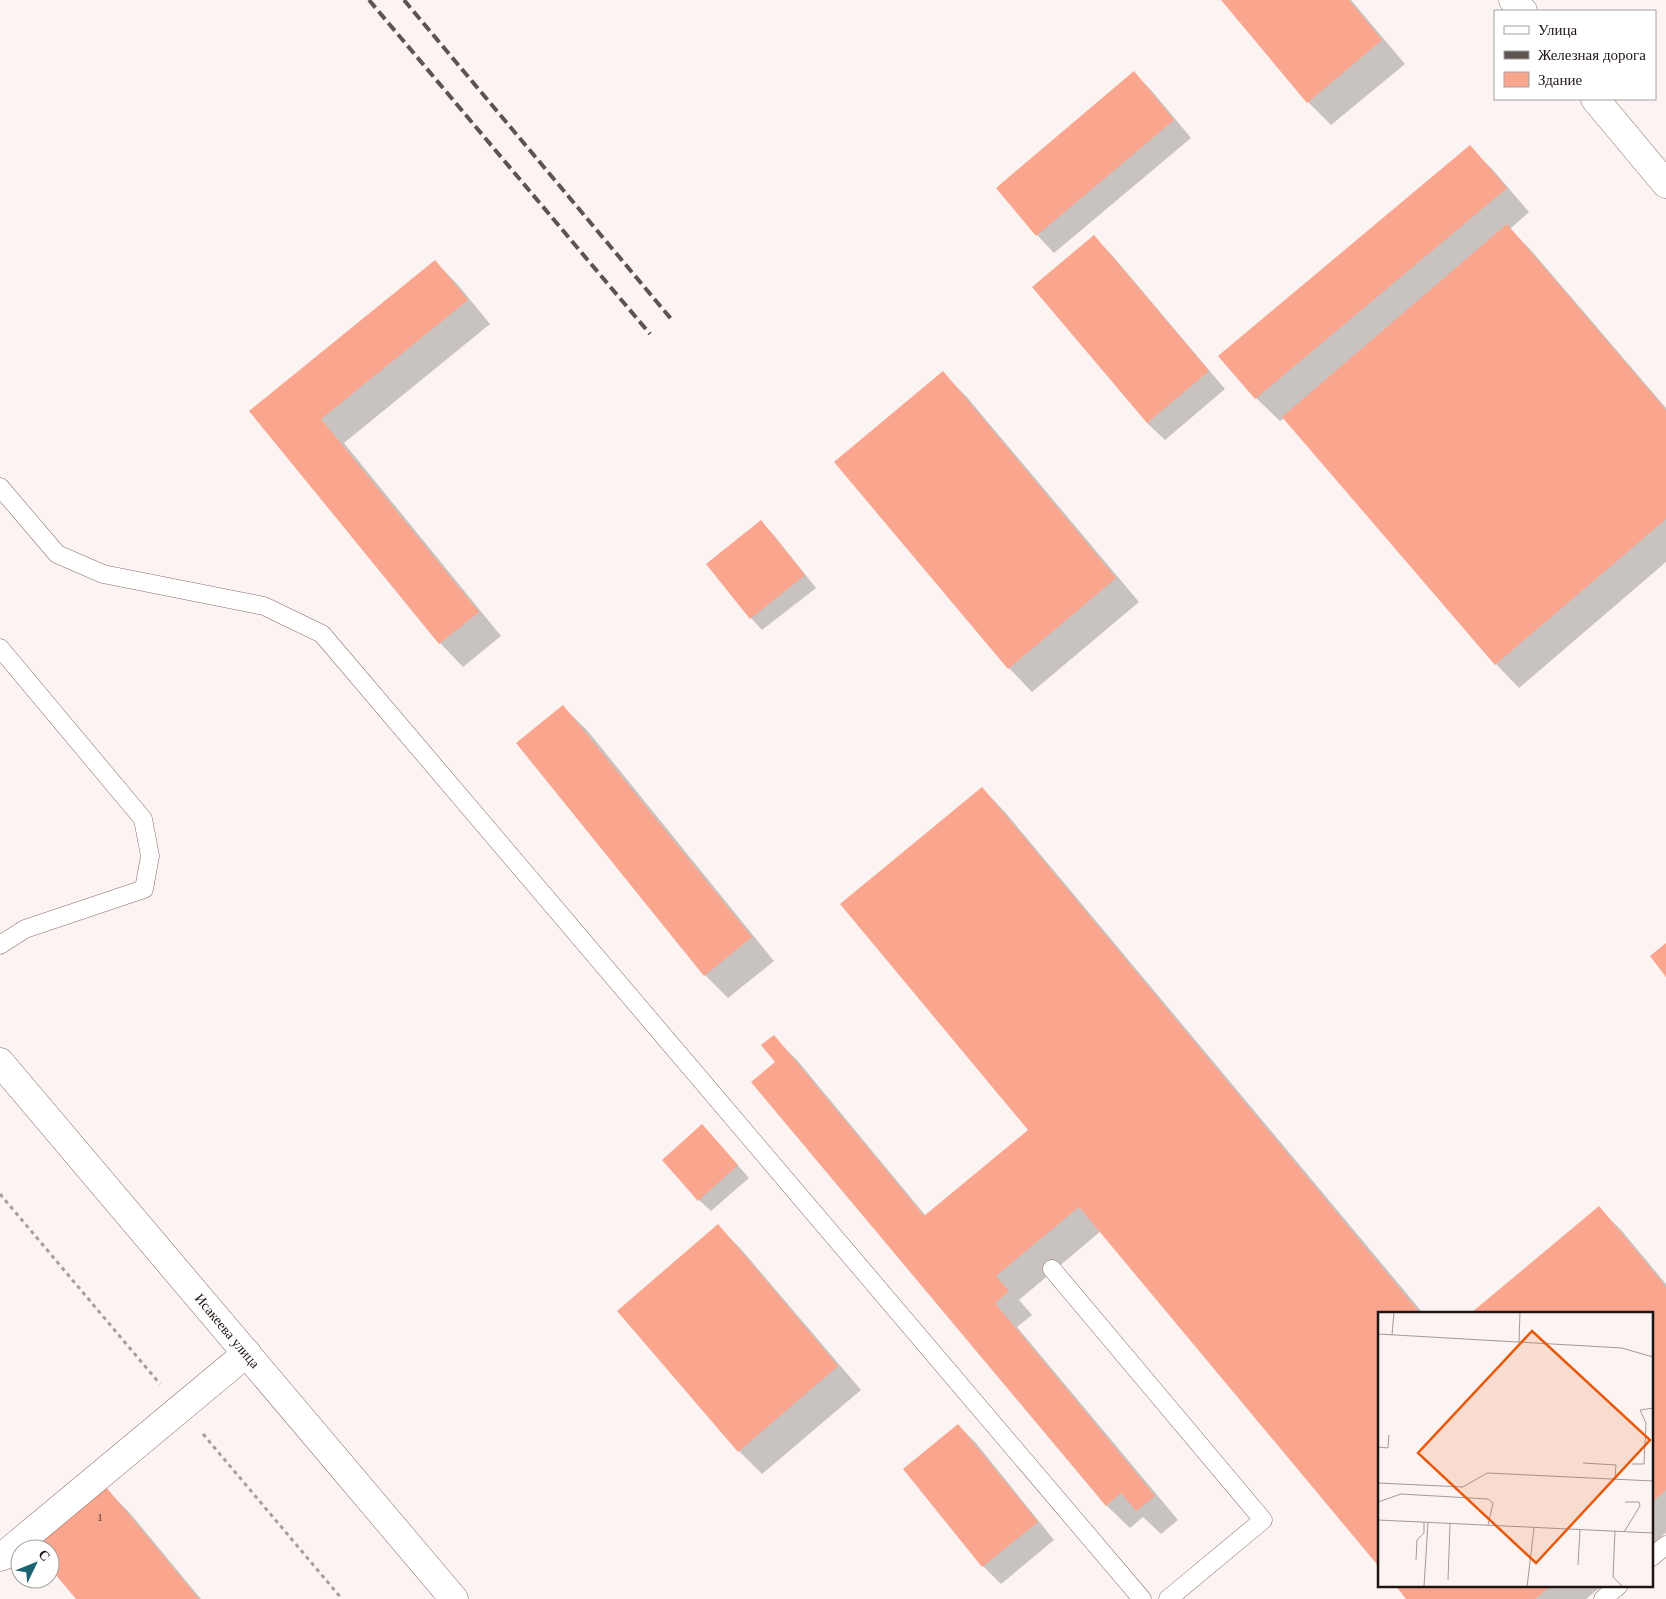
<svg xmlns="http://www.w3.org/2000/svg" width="1666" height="1599" viewBox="0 0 1666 1599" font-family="'Times New Roman',serif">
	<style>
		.shadow { fill: #0003 }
		.building { fill: #faa58d }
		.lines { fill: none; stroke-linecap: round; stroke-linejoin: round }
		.lane-casing { stroke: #8a6e66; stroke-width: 19 }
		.street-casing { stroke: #8a6e66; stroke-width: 29 }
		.secondary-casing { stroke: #8a6e66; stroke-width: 29 }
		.path { stroke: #a79e9c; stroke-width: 3; stroke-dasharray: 4 4; stroke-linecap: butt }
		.lane { stroke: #fff; stroke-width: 18 }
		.street { stroke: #fff; stroke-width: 28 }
		.secondary { stroke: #fff; stroke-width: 28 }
		.rail { stroke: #5d5350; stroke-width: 4; stroke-dasharray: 10 5; stroke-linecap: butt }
		.labels { text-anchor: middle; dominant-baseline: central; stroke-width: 4.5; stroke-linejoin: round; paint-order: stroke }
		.number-label { font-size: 11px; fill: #563830 }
		.street-label { font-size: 14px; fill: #1f1411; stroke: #fff }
		.inset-road { fill: none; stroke: #a39a98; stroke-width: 1 }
		.view { fill: #e8590c; fill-opacity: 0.15; stroke: #e8590c; stroke-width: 2.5 }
		.inset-edge { fill: none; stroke: #1f1411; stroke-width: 2.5 }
	</style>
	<rect width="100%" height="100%" fill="#fbf4f2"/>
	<path class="shadow" d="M1223 0H1351L1405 64 1331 125 1308 102Z
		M1134 73 1152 91 1191 138 1054 253 1037 235Z
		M1470 147 1493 170 1529 212 1510 229 1530 249 1666 408V562L1519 688 1496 664 1284 418 1280 421 1256 398 1220 356Z
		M1094 237 1112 255 1225 389 1165 440 1147 423Z
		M435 261 458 285 490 324 344 443 501 636 463 667 440 643 251 411Z
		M943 373 966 396 1139 602 1032 692 1009 668Z
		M761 522 773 534 816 588 762 630 751 618Z
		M563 707 587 730 774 961 728 998 705 975Z
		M982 788 1005 812 1423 1313H1380L1101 1231 1019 1300 1032 1315 1017 1327 1178 1520 1161 1534 1143 1517 1130 1528 1106 1505 777 1062 773 1036 797 1060 926 1216 1030 1130Z
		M714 1138 749 1178 711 1211 699 1200Z
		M1599 1208 1622 1231 1666 1284V1533L1652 1544V1313Z
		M718 1226 741 1249 861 1390 762 1474 739 1451Z
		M958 1425 976 1443 1054 1540 1001 1584 983 1566 904 1469Z
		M106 1489 129 1512 201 1599H78L50 1566V1549H36Z
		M1396 1585H1603L1586 1599H1408Z"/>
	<path class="building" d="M1221 0H1349L1382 40 1307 103Z
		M1134 71 1174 120 1036 236 996 188Z
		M1470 145 1507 188 1255 399 1218 356Z
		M1507 224 1666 410V519L1495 665 1282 417Z
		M1094 235 1209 371 1147 423 1032 287Z
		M435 260 468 300 321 419 479 612 439 644 249 411Z
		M943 371 1116 578 1008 669 834 462Z
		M761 520 805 575 750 619 706 564Z
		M563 705 752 937 704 976 516 743Z
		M982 787 1420 1313H1380V1568L1079 1207 996 1276 1009 1291 995 1303 1155 1496 1136 1511 1121 1493 1106 1506 751 1082 775 1062 761 1045 774 1035 924 1216 1028 1130 840 904Z
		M1666 943V977L1650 956Z
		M702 1124 738 1165 698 1201 662 1160Z
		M1599 1206 1666 1287V1490L1652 1502V1313H1471Z
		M718 1224 838 1366 738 1452 617 1311Z
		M958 1424 1038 1522 982 1567 903 1469Z
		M106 1487 199 1599H76L50 1568V1549H34L33 1548Z
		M1395 1585H1552L1535 1599H1406Z"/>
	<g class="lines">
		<g class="lane-casing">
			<path id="lane" d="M0 487 57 554 103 574 264 606 322 634 1142 1599
				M0 648 143 819 150 856 144 889 25 929 0 945
				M1052 1269 1263 1520 1168 1599
				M1652 1557 1666 1545
				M1603 1599 1619 1585"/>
		</g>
		<g class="street-casing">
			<path id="street" d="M1513 0 1523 11
				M1595 99 1666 184
				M0 1557 3 1556 247 1353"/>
		</g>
		<g class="secondary-casing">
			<path id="secondary" d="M0 1062 454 1599"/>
		</g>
		<path class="path" d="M0 1194 160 1384
			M203 1434 342 1599"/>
		<use href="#lane" class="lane"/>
		<use href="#street" class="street"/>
		<use href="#secondary" class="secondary"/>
		<path class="rail" d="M369 0 650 334
			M404 0 672 320"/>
	</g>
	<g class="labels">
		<g class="number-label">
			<text x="100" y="1517">1</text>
		</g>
		<g class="street-label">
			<text transform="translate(227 1331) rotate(50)">Исакеева улица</text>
		</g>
	</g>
	<g transform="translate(1378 1312)">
		<rect width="275" height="275" fill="#fbf4f2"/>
		<path class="inset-road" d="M0 22 244 36 275 45M14 23 16 0M141 30 142 0M0 135 10 136 11 123M205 151 238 153 237 167M254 152H266L268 111 262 98 275 96M0 171 85 175 109 161 275 169M0 190 23 182 110 187 115 191 110 213M0 208 275 221M237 219 235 265 245 275M246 220 262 194 261 190H247M38 248 39 228 46 221V210M200 253 202 218M70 268 72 212M46 275 50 210M149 275 156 216"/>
		<path class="view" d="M154 19 272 128 158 251 40 141Z"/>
		<rect width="275" height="275" class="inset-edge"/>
	</g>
	<rect x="1494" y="10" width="162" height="90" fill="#ffffff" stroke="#a5a1a0"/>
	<rect x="1504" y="26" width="25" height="8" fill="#ffffff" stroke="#a5a1a0"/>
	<text x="1538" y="35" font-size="15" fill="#1f1411">Улица</text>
	<rect x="1504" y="51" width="25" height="8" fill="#5d5350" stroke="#a5a1a0"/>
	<text x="1538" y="60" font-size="15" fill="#1f1411">Железная дорога</text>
	<rect x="1504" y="72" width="25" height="15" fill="#faa58d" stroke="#a5a1a0"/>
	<text x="1538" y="85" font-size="15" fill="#1f1411">Здание</text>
	<g transform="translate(35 1564) rotate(47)"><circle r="24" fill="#ffffff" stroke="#a5a1a0"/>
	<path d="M0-4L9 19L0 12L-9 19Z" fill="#1b6272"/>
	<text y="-8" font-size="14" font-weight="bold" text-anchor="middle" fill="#1f1411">С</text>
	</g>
</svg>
